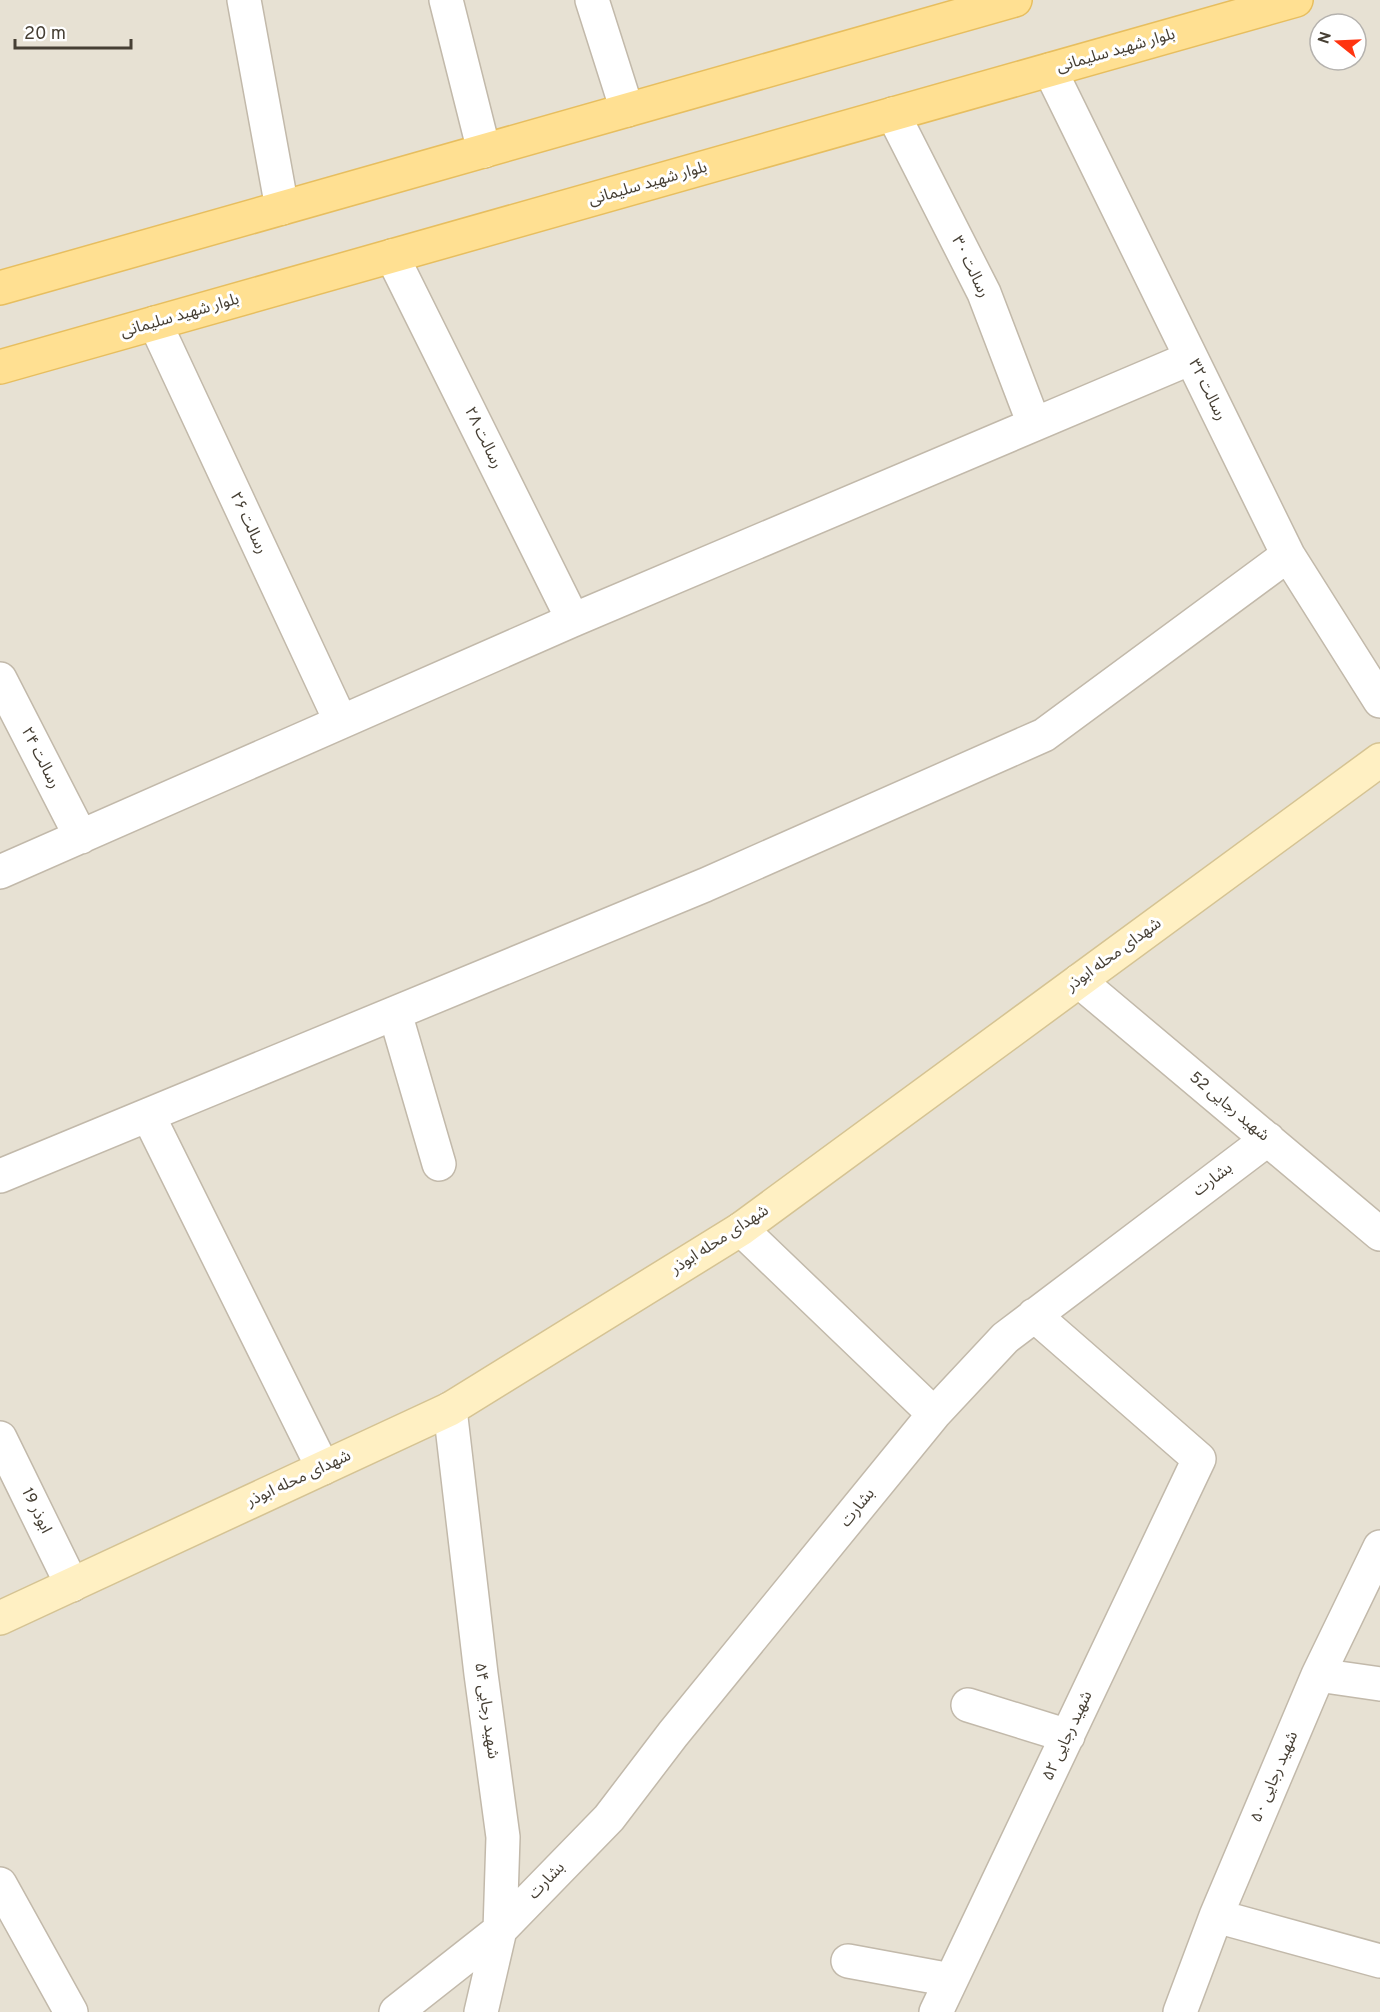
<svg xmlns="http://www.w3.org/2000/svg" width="1380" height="2012" viewBox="0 0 1380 2012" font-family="Overpass,'Noto Sans Arabic',sans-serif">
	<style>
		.residential { fill: #e7e1d3; fill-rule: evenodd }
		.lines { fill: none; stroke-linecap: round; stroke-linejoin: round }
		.street-casing { stroke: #c2b9aa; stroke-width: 36 }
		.secondary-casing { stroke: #d5c393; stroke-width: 36 }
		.primary-casing { stroke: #e7be5f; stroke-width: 36 }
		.street { stroke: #fff; stroke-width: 33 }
		.secondary { stroke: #fff0c3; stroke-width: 33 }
		.primary { stroke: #ffe092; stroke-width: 33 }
		.labels { text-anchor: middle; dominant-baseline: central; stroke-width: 6; stroke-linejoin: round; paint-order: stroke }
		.street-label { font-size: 16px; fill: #463f34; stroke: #fff }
	</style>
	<rect width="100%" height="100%" fill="#f3efe5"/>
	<path class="residential" d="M0 0H1380V2012H0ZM1320 24H1356V60H1320Z"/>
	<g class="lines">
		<g class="street-casing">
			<path id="street" d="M244 0 282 208
				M446 0 484 151
				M592 0 627 110
				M1050 70 1288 555 1380 701
				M893 114 984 293 1034 424
				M392 256 573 620
				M155 323 341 722
				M0 679 81 837
				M0 872 573 620 1191 358
				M1079 981 1380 1234
				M395 1013 439 1164
				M148 1115 323 1468
				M0 1176 705 885 1044 735 1288 555
				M741 1229 934 1414
				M450 1409 481 1674 503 1837 500 1930 481 2012
				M0 1438 72 1585
				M1318 1675 1380 1684
				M968 1705 1068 1736
				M0 1884 71 2012
				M1216 1916 1380 1961
				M848 1961 951 1980
				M396 2012 500 1930 609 1818 673 1734 934 1414 1005 1338 1268 1139
				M936 2012 1199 1459 1034 1315
				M1180 2012 1216 1916 1318 1675 1380 1547"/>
		</g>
		<g class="secondary-casing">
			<path id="secondary" d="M0 1618 450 1409 741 1229 1380 760"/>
		</g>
		<g class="primary-casing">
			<path id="primary" d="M0 288 1015 0
				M0 367 1296 0"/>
		</g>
		<use href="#street" class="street"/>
		<use href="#secondary" class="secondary"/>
		<use href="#primary" class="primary"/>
	</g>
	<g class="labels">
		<g class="street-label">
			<text transform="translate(1116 51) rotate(-16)">بلوار شهید سلیمانی</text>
			<text transform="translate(648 184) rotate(-16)">بلوار شهید سلیمانی</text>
			<text transform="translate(970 267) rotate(64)">رسالت ۳۰</text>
			<text transform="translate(180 316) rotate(-16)">بلوار شهید سلیمانی</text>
			<text transform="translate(1207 390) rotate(64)">رسالت ۳۲</text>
			<text transform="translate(483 438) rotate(64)">رسالت ۲۸</text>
			<text transform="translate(248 523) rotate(65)">رسالت ۲۶</text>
			<text transform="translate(40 758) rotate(63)">رسالت ۲۴</text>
			<text transform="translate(1114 955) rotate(-36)">شهدای محله ابوذر</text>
			<text transform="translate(1229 1107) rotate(40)">شهید رجایی 52</text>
			<text transform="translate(1213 1180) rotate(-37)">بشارت</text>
			<text transform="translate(720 1240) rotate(-33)">شهدای محله ابوذر</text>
			<text transform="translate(299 1479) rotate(-25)">شهدای محله ابوذر</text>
			<text transform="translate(858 1508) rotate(-51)">بشارت</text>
			<text transform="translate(36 1511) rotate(64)">ابوذر 19</text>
			<text transform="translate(486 1711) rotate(82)">شهید رجایی ۵۴</text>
			<text transform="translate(1068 1736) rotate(-65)">شهید رجایی ۵۲</text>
			<text transform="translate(1275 1777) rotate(-67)">شهید رجایی ۵۰</text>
			<text transform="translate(547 1881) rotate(-46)">بشارت</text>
		</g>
	</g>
	<g transform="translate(1338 42) rotate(288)"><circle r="28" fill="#ffffff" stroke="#b5b2ae" stroke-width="1.5"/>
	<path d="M0-4.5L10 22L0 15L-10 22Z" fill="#ff3410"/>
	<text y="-9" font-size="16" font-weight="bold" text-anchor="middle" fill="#463f34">N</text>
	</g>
	<path d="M15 39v9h116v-9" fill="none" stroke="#463f34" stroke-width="3"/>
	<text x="24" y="39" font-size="18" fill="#463f34" stroke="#ffffff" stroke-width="4.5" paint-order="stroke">20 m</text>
</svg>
